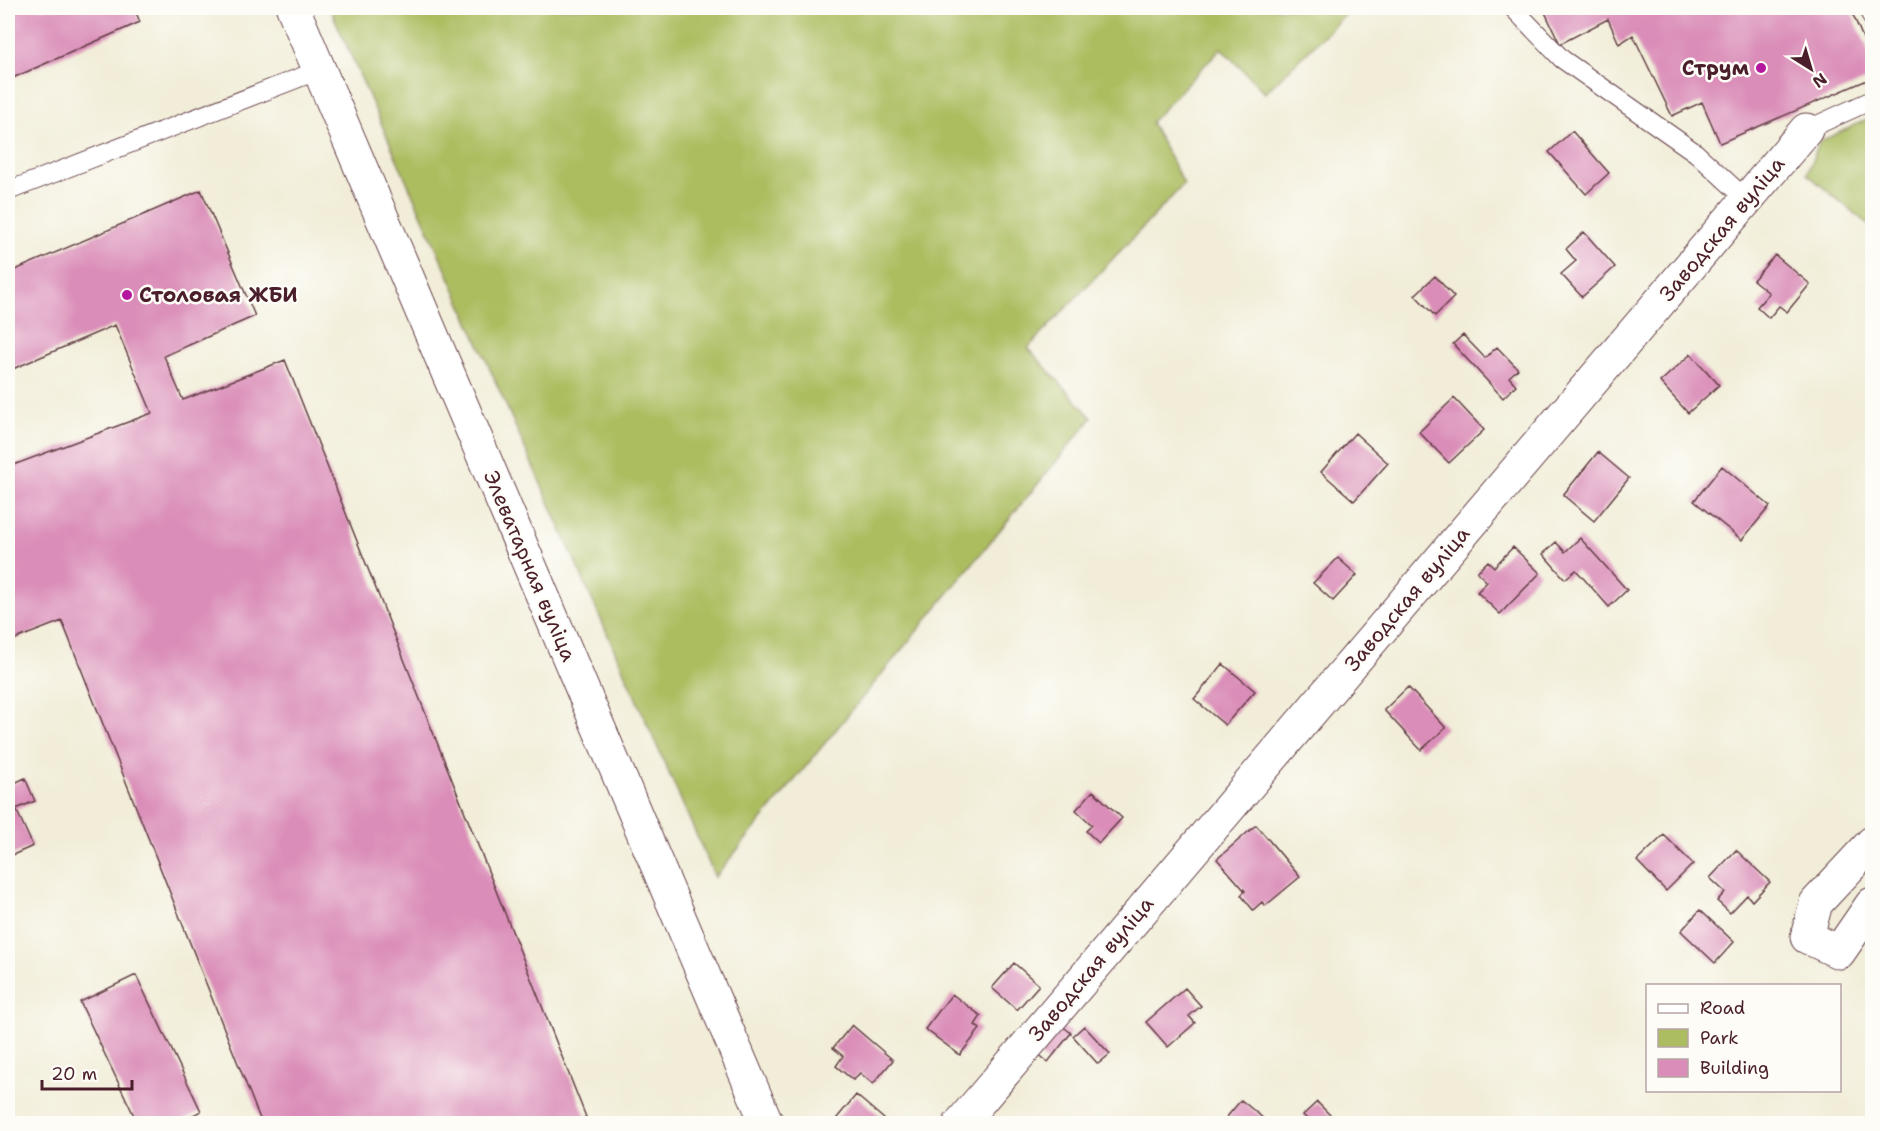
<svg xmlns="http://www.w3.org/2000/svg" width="1880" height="1131" viewBox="0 0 1880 1131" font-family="'Shantell Sans',sans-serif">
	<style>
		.green { fill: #acbd61; stroke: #7b6e46; stroke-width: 1.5 }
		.building { fill: #da8db8 }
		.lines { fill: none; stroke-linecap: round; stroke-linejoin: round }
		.service-casing { stroke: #633e45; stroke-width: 20 }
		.minor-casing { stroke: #633e45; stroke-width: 35 }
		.service { stroke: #fff; stroke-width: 18 }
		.minor { stroke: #fff; stroke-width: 33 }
		.poi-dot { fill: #b5179e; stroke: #fdfcf7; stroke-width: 2 }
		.labels { text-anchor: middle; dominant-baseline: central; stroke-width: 5; stroke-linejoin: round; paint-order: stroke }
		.poi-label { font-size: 21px; font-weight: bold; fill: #4a1f2b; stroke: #fdfcf7; text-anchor: end }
		.street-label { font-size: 21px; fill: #4a1f2b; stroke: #fdfcf7 }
	</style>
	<rect width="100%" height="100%" fill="#fdfcf7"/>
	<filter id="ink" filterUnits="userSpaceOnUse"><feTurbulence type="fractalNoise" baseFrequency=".0167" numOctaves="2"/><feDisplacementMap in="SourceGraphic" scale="12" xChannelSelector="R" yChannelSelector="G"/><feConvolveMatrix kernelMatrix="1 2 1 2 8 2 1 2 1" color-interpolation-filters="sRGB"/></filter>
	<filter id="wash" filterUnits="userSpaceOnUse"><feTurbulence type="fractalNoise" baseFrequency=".008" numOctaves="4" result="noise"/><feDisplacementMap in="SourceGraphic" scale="24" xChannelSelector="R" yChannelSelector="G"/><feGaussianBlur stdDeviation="1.35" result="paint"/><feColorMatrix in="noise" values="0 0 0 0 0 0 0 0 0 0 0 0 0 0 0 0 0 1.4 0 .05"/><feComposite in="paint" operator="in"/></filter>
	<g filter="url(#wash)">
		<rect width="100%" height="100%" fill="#f1edd8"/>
		<path class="green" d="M330 8H1351V9L1265 93 1221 48 1151 122 1184 184 1028 348 1092 418 715 877Z
			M1872 117V228L1807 174 1819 142Z"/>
		<g id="blocks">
			<path class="building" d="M8 8H134L140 22 8 80Z
				M1543 8H1850L1872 59V78L1720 143 1702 102 1672 116 1633 35 1619 44 1608 19 1560 44Z
				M1572 131 1609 173 1586 194 1549 152Z
				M201 190 255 316 164 356 183 400 285 360 586 1117 569 1124H262L62 621 8 642V467L152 413 115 325 8 371V273Z
				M1584 232 1615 267 1582 297 1561 274 1576 261 1566 249Z
				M1775 255 1810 284 1787 312 1779 306 1769 318 1757 307 1769 293 1753 280Z
				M1435 276 1454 297 1435 316 1415 295Z
				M1463 335 1485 358 1497 347 1518 369 1509 377 1516 385 1503 398 1453 344Z
				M1691 354 1719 385 1688 413 1660 382Z
				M1454 398 1484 430 1449 463 1419 432Z
				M1355 433 1388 463 1354 501 1321 472Z
				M1598 452 1629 478 1594 521 1563 495Z
				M1722 466 1770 506 1742 540 1694 501Z
				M1580 538 1627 590 1609 607 1576 570 1565 579 1543 554 1556 542 1565 552Z
				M1513 547 1540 573 1500 614 1477 592 1487 582 1477 572 1488 561 1494 567Z
				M1338 558 1357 575 1333 601 1313 583Z
				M1223 664 1255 691 1225 725 1194 699Z
				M1408 687 1446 728 1421 750 1384 710Z
				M25 778 35 801 16 809 33 846 8 857V786Z
				M1093 791 1122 818 1099 843 1086 831 1092 825 1076 810Z
				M1256 825 1300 877 1265 906 1262 902 1253 910 1241 895 1245 891 1217 859Z
				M1664 835 1693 864 1666 891 1637 861Z
				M1736 850 1770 882 1752 901 1747 895 1730 913 1717 901 1725 892 1710 878Z
				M1700 910 1734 942 1715 963 1681 931Z
				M1014 963 1039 985 1017 1010 992 988Z
				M136 975 201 1111 176 1124H138L80 1002Z
				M1185 988 1201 1006 1189 1016 1195 1023 1168 1047 1146 1022Z
				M952 994 981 1016 975 1025 980 1029 960 1055 925 1029Z
				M1060 1024 1071 1033 1048 1062 1037 1053Z
				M852 1025 893 1060 873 1084 860 1073 853 1080 836 1066 843 1056 833 1048Z
				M1084 1026 1110 1054 1098 1064 1073 1036Z
				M856 1095 884 1119 880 1124H832Z
				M1241 1100 1246 1104 1270 1124H1233L1226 1118Z
				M1317 1102 1339 1124H1312L1303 1115Z"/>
		</g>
	</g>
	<g filter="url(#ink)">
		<use href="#blocks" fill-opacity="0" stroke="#633e45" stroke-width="1.5"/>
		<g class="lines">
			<g class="service-casing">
				<path id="service" d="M1513 8 1562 59 1696 153 1747 200
					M1868 8 1872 18
					M1806 130 1872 100
					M8 191 319 70"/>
			</g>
			<g class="minor-casing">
				<path id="minor" d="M293 8 767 1124
					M1872 843 1816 903 1807 937 1839 952 1872 904
					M960 1124 1806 130"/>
			</g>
			<use href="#service" class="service"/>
			<use href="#minor" class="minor"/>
		</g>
	</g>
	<g class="poi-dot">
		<circle cx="1761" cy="68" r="6"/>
		<circle cx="127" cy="295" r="6"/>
	</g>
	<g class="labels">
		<g class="poi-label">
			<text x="1749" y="68">Струм</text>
			<text x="139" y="295" text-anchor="start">Столовая ЖБИ</text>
		</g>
		<g class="street-label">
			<text transform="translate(1722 229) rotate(-50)">Заводская вуліца</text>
			<text transform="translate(530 566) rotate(67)">Элеватарная вуліца</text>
			<text transform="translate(1407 599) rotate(-50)">Заводская вуліца</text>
			<text transform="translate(1091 969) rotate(-50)">Заводская вуліца</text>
		</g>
	</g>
	<rect width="1880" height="1131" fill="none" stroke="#fdfcf7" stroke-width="30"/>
	<rect x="1646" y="984" width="195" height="108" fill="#fdfcf7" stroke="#b5a4a5" stroke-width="1.5"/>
	<rect x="1658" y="1004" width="30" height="9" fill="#ffffff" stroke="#b5a4a5" stroke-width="1.5"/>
	<text x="1700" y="1014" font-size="18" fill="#4a1f2b">Road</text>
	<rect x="1658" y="1029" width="30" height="18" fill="#acbd61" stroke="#b5a4a5" stroke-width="1.5"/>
	<text x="1700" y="1044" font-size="18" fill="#4a1f2b">Park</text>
	<rect x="1658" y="1059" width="30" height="18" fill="#da8db8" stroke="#b5a4a5" stroke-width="1.5"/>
	<text x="1700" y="1074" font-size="18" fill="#4a1f2b">Building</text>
	<g transform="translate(1811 69) rotate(143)" stroke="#fdfcf7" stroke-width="4.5" paint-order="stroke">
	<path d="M0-4.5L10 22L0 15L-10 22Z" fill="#4a1f2b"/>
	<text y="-9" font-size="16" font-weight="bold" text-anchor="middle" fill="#4a1f2b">N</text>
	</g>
	<path d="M42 1080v9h90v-9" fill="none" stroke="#4a1f2b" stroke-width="3"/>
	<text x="51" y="1080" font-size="18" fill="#4a1f2b" stroke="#fdfcf7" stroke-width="4.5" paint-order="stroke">20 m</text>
</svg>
